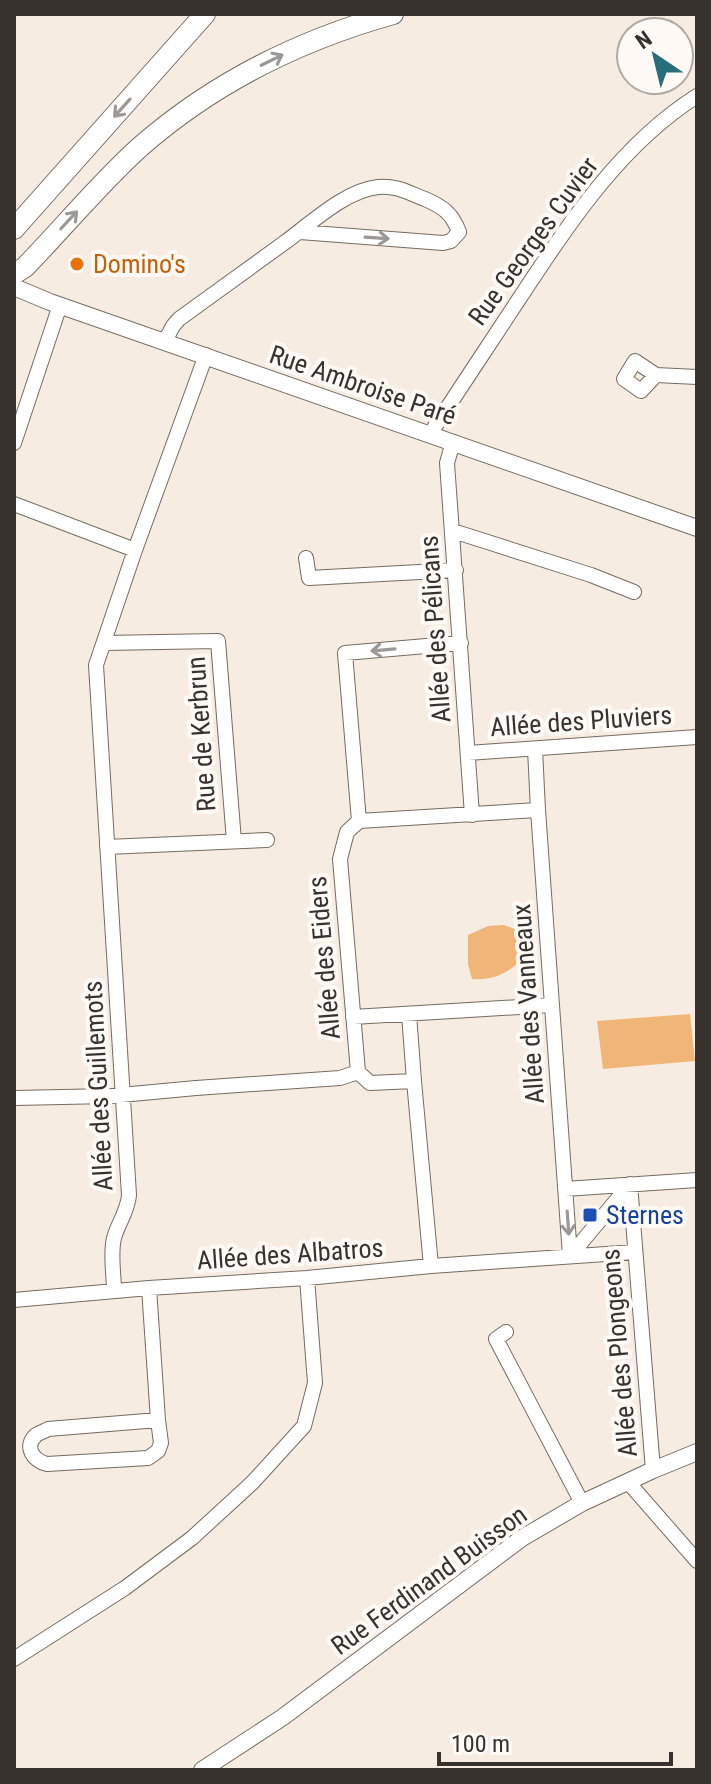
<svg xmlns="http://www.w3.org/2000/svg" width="711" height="1784" viewBox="0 0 711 1784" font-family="'Roboto Condensed',sans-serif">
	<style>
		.green { fill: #f0b677 }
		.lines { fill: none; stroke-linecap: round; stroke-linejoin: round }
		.minor-casing { stroke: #756b61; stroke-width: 16 }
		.tertiary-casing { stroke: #756b61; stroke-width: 18 }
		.secondary-casing { stroke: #756b61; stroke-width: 22 }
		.minor { stroke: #fff; stroke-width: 14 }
		.tertiary { stroke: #fff; stroke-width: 16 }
		.secondary { stroke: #fff; stroke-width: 20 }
		.oneway { stroke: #9b9896 }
		.food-dot { fill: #e8710a; stroke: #fffaf6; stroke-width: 3 }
		.transit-dot { fill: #1a4fb4; stroke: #fffaf6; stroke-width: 3 }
		.labels { text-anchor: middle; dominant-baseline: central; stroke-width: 8; stroke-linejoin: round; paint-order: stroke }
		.street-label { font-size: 26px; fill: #37322e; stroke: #fffaf6 }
		.food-label { font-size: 26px; fill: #c56008; stroke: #fffaf6; text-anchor: start }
		.transit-label { font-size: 26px; fill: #164399; stroke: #fffaf6; text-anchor: start }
	</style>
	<rect width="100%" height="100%" fill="#f7ece1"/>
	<path class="green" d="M504 925 515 929 519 945 520 961C507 974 491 981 472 979L468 964V935L488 926Z
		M690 1014 695 1061 603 1069 597 1021Z"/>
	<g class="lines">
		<g class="minor-casing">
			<path id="minor" d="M165 341 173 326 179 319C214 294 249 268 284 243 310 224 346 190 378 187 396 185 409 193 425 199 443 207 452 213 459 232L451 241 443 243 300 232
				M656 375 641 391 624 379 635 361 656 375 697 377
				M430 434C460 388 491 342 521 296 570 222 621 144 697 96
				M453 442 447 463 472 815
				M14 443 60 305
				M14 504 135 550
				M453 531 591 575 634 592
				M306 558 309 578 456 570
				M104 643 218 641 234 841
				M535 749 538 810 570 1256
				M468 753 697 737
				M359 821 345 653 461 643
				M107 847 267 840
				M409 1014 414 1081 431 1266
				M353 1017 552 1005
				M414 1081 370 1083 358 1072 340 859 347 832 359 821 538 810
				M14 1098 110 1096 196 1088 340 1078 358 1072
				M630 1184 653 1470
				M565 1189 697 1180
				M570 1256 630 1184
				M149 1288 158 1420 161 1443 158 1451 148 1458 47 1464C34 1461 23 1447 36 1435 37 1434 47 1430 48 1429L158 1420
				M114 1291C114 1274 110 1255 114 1238 118 1223 128 1211 129 1195L96 665 135 550 206 355
				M14 1300 149 1288 307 1278 431 1266 635 1252
				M506 1332 496 1339 582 1503
				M628 1482 697 1561
				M14 1659 125 1588 192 1538 252 1483 304 1426 315 1383 307 1278"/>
		</g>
		<g class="tertiary-casing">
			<path id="tertiary" d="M14 287 50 302 697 528
				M202 1770 283 1717 522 1538 582 1503 653 1470 697 1452"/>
		</g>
		<g class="secondary-casing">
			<path id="secondary" d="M14 229 205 14
				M14 274 25 267C64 227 99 184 140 147 213 83 300 40 393 14"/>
		</g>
		<use href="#minor" class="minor"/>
		<use href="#tertiary" class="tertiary"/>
		<use href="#secondary" class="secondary"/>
	</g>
	<defs><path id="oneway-shaft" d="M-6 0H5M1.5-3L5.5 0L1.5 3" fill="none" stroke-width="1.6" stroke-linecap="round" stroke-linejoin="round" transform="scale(2)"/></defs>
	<g class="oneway">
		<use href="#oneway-shaft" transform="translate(272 60) rotate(-26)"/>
		<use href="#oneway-shaft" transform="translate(122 108) rotate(132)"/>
		<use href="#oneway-shaft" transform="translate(69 220) rotate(-47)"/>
		<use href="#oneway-shaft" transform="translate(377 238) rotate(4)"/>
		<use href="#oneway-shaft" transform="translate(383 650) rotate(175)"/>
		<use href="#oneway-shaft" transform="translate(568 1223) rotate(86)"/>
	</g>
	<circle class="food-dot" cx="77" cy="264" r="8"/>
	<rect class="transit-dot" x="582" y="1207" width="16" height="16" rx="4"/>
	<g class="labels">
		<g class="street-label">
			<text transform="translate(533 241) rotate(-54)">Rue Georges Cuvier</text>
			<text transform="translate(363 385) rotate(19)">Rue Ambroise Paré</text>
			<text transform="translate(435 629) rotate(-94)">Allée des Pélicans</text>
			<text transform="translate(581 721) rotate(-4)">Allée des Pluviers</text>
			<text transform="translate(201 734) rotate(-94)">Rue de Kerbrun</text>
			<text transform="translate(324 958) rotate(-95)">Allée des Eiders</text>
			<text transform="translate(528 1004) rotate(-94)">Allée des Vanneaux</text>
			<text transform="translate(98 1086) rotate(-93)">Allée des Guillemots</text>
			<text transform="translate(290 1254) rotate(-4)">Allée des Albatros</text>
			<text transform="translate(619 1353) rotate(-95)">Allée des Plongeons</text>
			<text transform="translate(429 1580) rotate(-36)">Rue Ferdinand Buisson</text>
		</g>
		<g class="food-label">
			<text x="93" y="264">Domino's</text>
		</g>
		<g class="transit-label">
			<text x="606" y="1215">Sternes</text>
		</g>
	</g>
	<rect width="711" height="1784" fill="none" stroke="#37322e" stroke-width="32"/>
	<g transform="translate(655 56) rotate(325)"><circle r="38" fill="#fffaf6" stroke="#afaaa6" stroke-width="2"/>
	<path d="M0-6L14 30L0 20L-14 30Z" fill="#276d7b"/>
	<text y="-12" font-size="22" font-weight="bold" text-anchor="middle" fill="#37322e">N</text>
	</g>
	<path d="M439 1752v12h232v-12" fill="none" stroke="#37322e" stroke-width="4"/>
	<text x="451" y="1752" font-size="24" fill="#37322e" stroke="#fffaf6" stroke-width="6" paint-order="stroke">100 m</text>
</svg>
